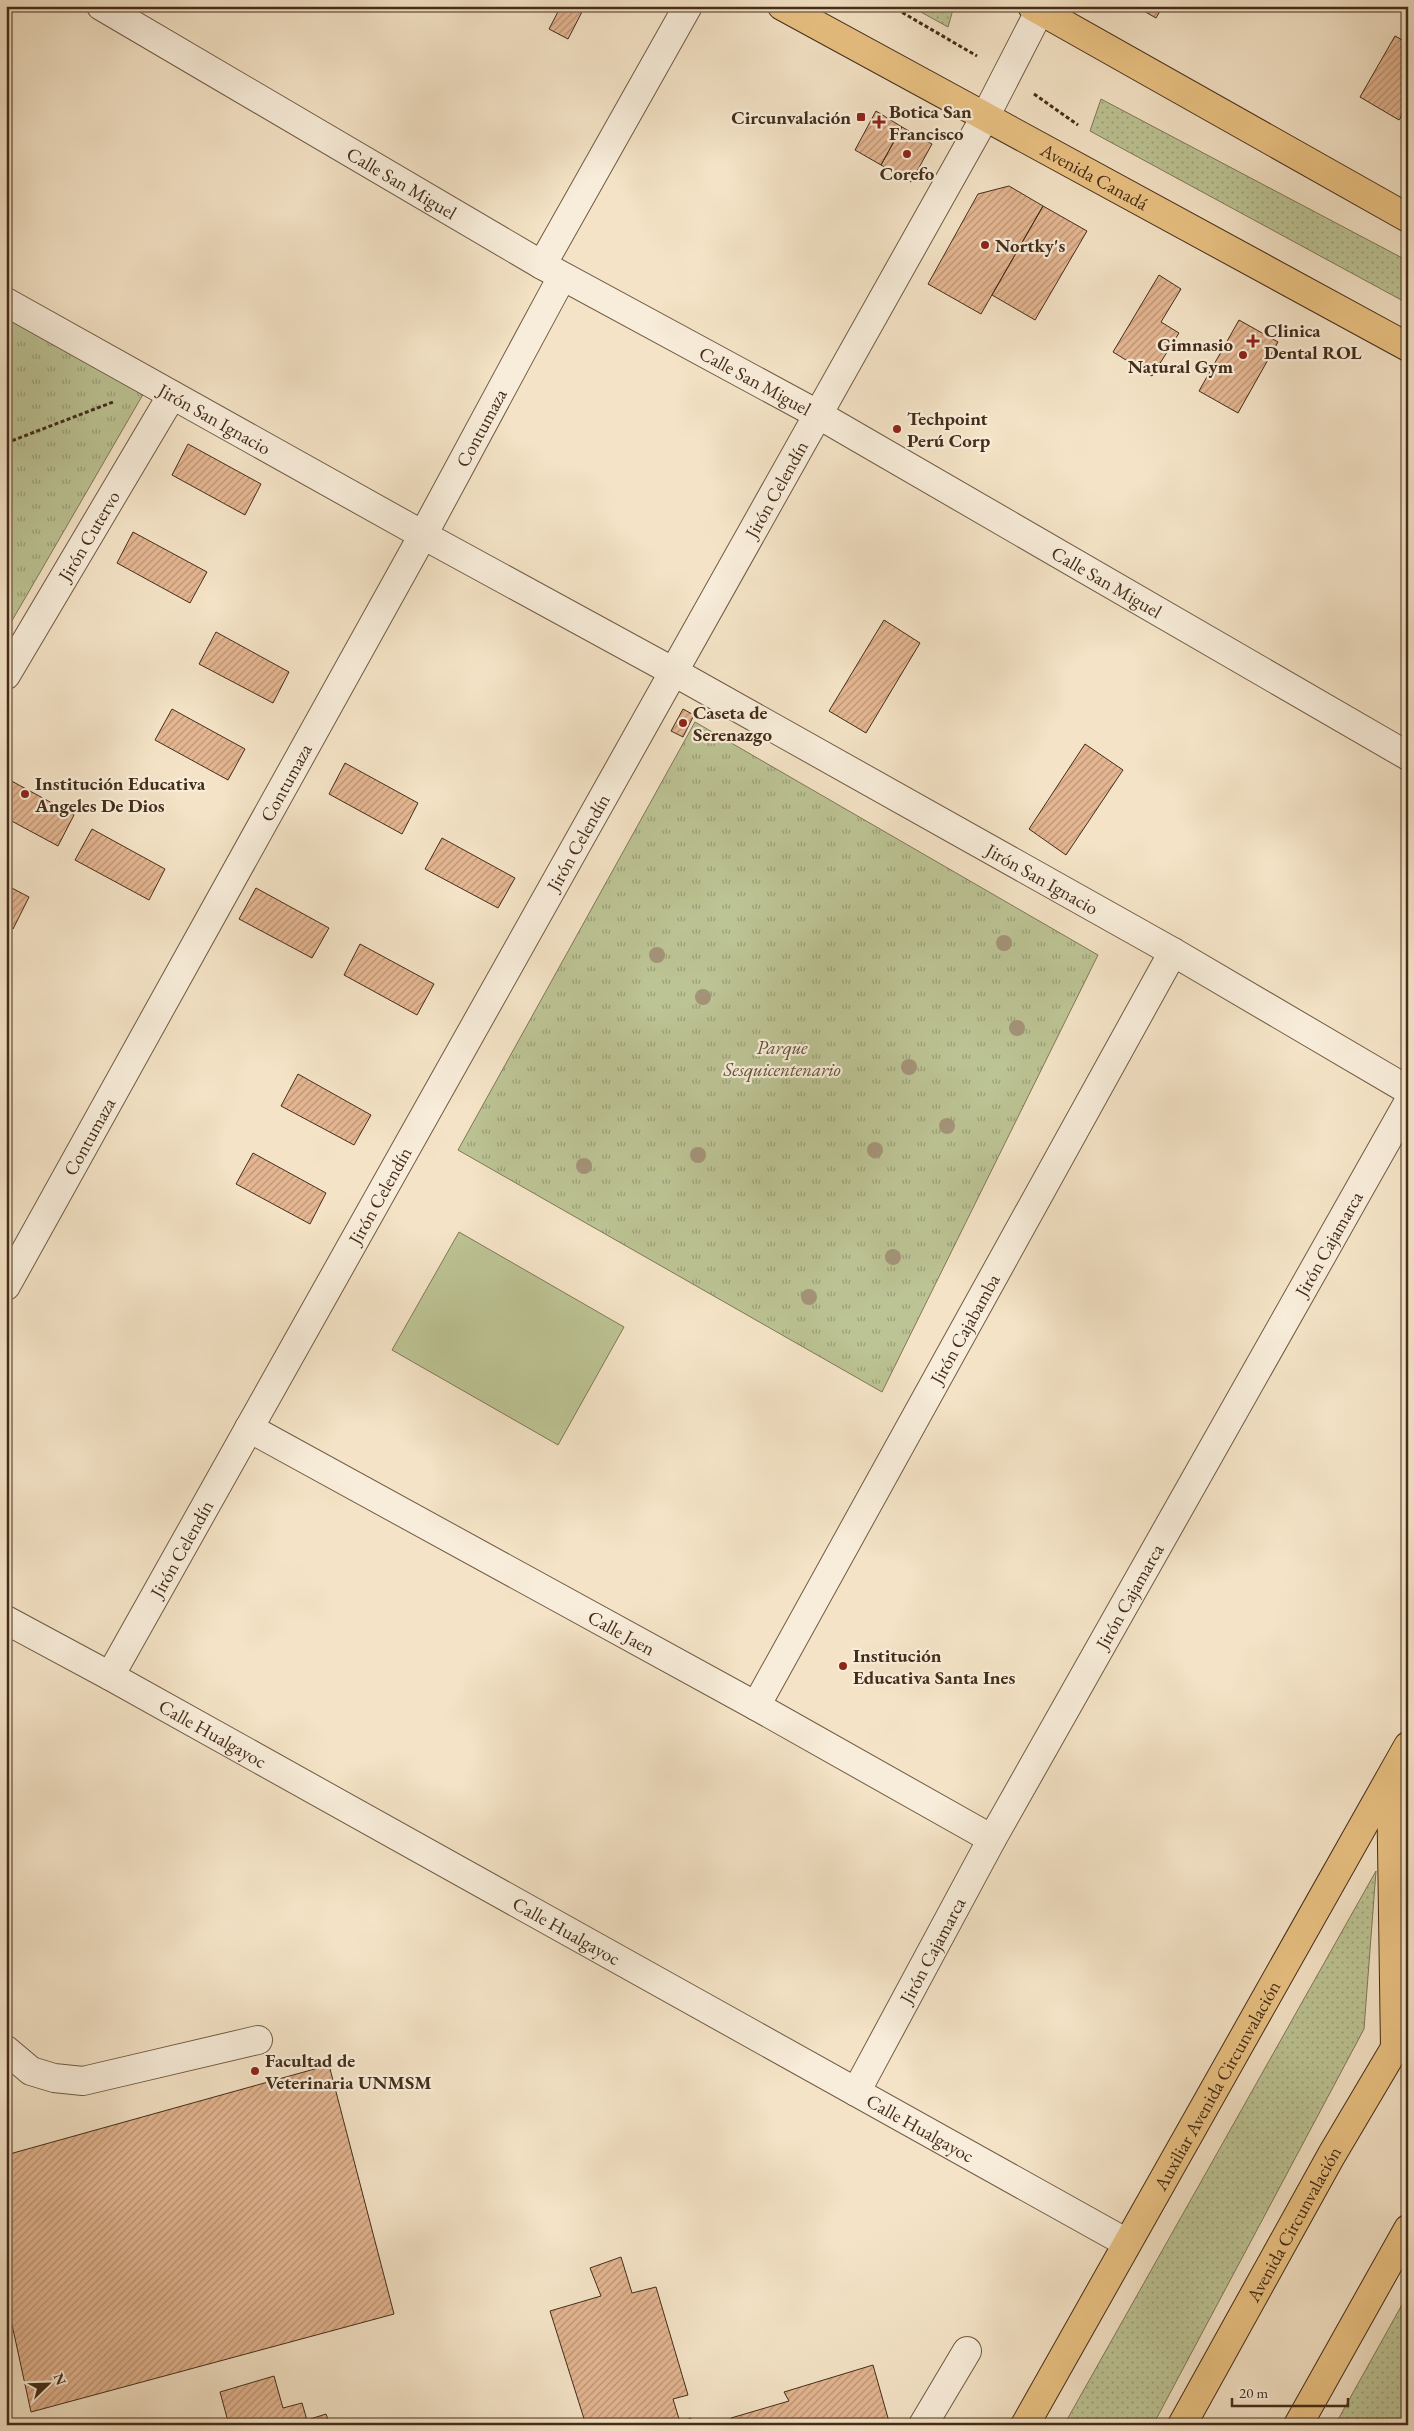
<svg xmlns="http://www.w3.org/2000/svg" width="1414" height="2431" viewBox="0 0 1414 2431" font-family="'EB Garamond',serif">
	<style>
		.grass { fill: url(#grass-dots); stroke: #807856 }
		.park { fill: url(#park-tufts); stroke: #807856 }
		.garden { fill: #bcc394; stroke: #807856 }
		.building { fill: url(#building-hatch); stroke: #442d19 }
		.lines { fill: none; stroke-linecap: round; stroke-linejoin: round }
		.minor-casing { stroke: #705a44; stroke-width: 30 }
		.major-casing { stroke: #442d19; stroke-width: 30 }
		.path { stroke: #442d19; stroke-width: 3; stroke-dasharray: 4 2.5; stroke-linecap: butt }
		.minor { stroke: #f8edda; stroke-width: 28 }
		.major { stroke: #eac283; stroke-width: 28 }
		.tree { fill: #a49378 }
		.poi-dot { fill: #8f2418; stroke: #f8edda; stroke-width: 2 }
		.labels { text-anchor: middle; dominant-baseline: central; stroke-width: 4.5; stroke-linejoin: round; paint-order: stroke }
		.poi-label { font-size: 19px; font-weight: bold; fill: #442d19; stroke: #f8edda; text-anchor: start }
		.street-label { font-size: 19px; fill: #442d19; stroke: #f8edda }
		.park-label { font-size: 19px; font-style: italic; fill: #625238; stroke: #f8edda }
	</style>
	<defs>
		<pattern id="grass-dots" width="8" height="8" patternUnits="userSpaceOnUse" patternTransform="scale(1.25)"><rect width="8" height="8" fill="#bcc394"/><path d="M2 2h.1M6 6h.1" fill="none" stroke="#9a9f78" stroke-width="1.8" stroke-linecap="round"/></pattern>
		<pattern id="park-tufts" width="24" height="20" patternUnits="userSpaceOnUse" patternTransform="scale(1.25)"><rect width="24" height="20" fill="#bcc394"/><path d="M3 7l-1-3M5 7V3M7 7l1-3M15 17l-1-3M17 17v-4M19 17l1-3" fill="none" stroke="#9a9f78"/></pattern>
		<pattern id="building-hatch" width="6" height="6" patternUnits="userSpaceOnUse" patternTransform="scale(1.25)"><rect width="6" height="6" fill="#e4b691"/><path d="M-1 1l2-2M0 6l6-6M5 7l2-2" fill="none" stroke="#ba9476"/></pattern>
	</defs>
	<rect width="100%" height="100%" fill="#f4e3c6"/>
	<filter id="stains"><feTurbulence type="fractalNoise" baseFrequency=".004" numOctaves="4"/><feColorMatrix values="0 0 0 0 .2 0 0 0 0 .09 0 0 0 0 .02 0 0 0 .5 -.17"/></filter>
	<radialGradient id="worn" r=".72"><stop offset=".6" stop-color="#630" stop-opacity="0"/><stop offset="1" stop-color="#630" stop-opacity=".3"/></radialGradient>
	<path class="grass" d="M910 6H954L948 27Z
		M1101 99 1408 261V301L1405 302 1090 131Z
		M1376 1871 1364 2029 1153 2425H1064Z
		M1408 2294V2425H1335Z"/>
	<path class="park" d="M6 316 145 391 6 631Z
		M695 722 1098 955 882 1392 458 1150Z"/>
	<path class="garden" d="M459 1232 624 1327 558 1445 392 1350Z"/>
	<path class="building" d="M561 6H585L568 39 549 29Z
		M1135 6H1163L1156 18Z
		M1395 36 1408 43V105L1399 120 1360 97Z
		M876 111 902 127 881 165 855 150Z
		M902 127 932 144 911 182 881 165Z
		M1009 186 1043 206 981 314 928 284 978 194Z
		M1043 206 1087 231 1035 320 992 295Z
		M1159 275 1181 289 1161 322 1179 333 1152 376 1113 352Z
		M1239 320 1278 342 1238 413 1199 391Z
		M188 444 261 484 245 515 172 475Z
		M133 532 207 572 190 603 117 563Z
		M884 620 920 643 866 733 829 711Z
		M216 632 289 672 273 703 199 664Z
		M172 709 245 749 228 780 155 740Z
		M683 709 694 715 683 737 671 731Z
		M1085 744 1123 770 1066 855 1029 829Z
		M345 763 418 803 402 834 329 794Z
		M6 778 74 815 58 846 6 818Z
		M92 829 165 869 149 900 75 860Z
		M442 838 515 878 498 908 425 869Z
		M6 885 29 897 13 929 6 925Z
		M256 888 329 928 312 958 239 919Z
		M360 944 434 984 417 1015 344 975Z
		M298 1074 371 1115 354 1145 281 1106Z
		M253 1153 326 1193 310 1224 236 1184Z
		M329 2065 394 2314 31 2412 6 2297V2155Z
		M621 2257 632 2293 656 2287 688 2395 673 2399 680 2422 691 2418 693 2425H586L550 2311 601 2296 590 2268Z
		M873 2365 890 2425H733L731 2418 789 2401 784 2392Z
		M274 2376 283 2408 302 2403 307 2420 326 2414 330 2425H229L220 2392Z"/>
	<g class="lines">
		<g class="minor-casing">
			<g id="minor">
				<path id="s1" d="M101 6 542 265 819 415 1408 756"/>
				<path d="M542 265 688 6"/>
				<path id="s2" d="M6 302 423 535 674 672 1173 952 1408 1090"/>
				<path id="s3" d="M6 675 172 395"/>
				<path id="s4" d="M6 1286 423 535 562 277"/>
				<path id="s5" d="M249 1428 756 1706 992 1839"/>
				<path id="s6" d="M6 1620 110 1676 1127 2243"/>
				<path id="s7" d="M110 1676 985 117 1042 6"/>
				<path id="s8" d="M756 1706 1173 952"/>
				<path d="M6 2050 31 2071 54 2078 83 2081 258 2040"/>
				<path id="s9" d="M856 2092 992 1839 1408 1103"/>
				<path d="M923 2425 967 2351"/>
			</g>
		</g>
		<g class="major-casing">
			<g id="major">
				<path id="s10" d="M782 6 1408 347"/>
				<path d="M1032 6 1408 218"/>
				<path d="M1391 1778 1395 2049"/>
				<path id="s11" d="M1025 2425 1408 1746"/>
				<path id="s12" d="M1182 2425 1331 2156 1408 2026"/>
				<path d="M1298 2425 1408 2229"/>
			</g>
		</g>
		<path class="path" d="M891 6 977 56
			M1034 94 1078 125
			M6 443 113 402"/>
		<use href="#minor" class="minor"/>
		<use href="#major" class="major"/>
	</g>
	<g class="tree">
		<circle cx="1004" cy="943" r="8"/>
		<circle cx="657" cy="955" r="8"/>
		<circle cx="703" cy="997" r="8"/>
		<circle cx="1017" cy="1028" r="8"/>
		<circle cx="909" cy="1067" r="8"/>
		<circle cx="947" cy="1126" r="8"/>
		<circle cx="875" cy="1150" r="8"/>
		<circle cx="698" cy="1155" r="8"/>
		<circle cx="584" cy="1166" r="8"/>
		<circle cx="893" cy="1257" r="8"/>
		<circle cx="809" cy="1297" r="8"/>
	</g>
	<g class="poi-dot">
		<rect x="856" y="112" width="10" height="10" rx="2.5"/>
		<path d="M876.5 114.5h5v5h5v5h-5v5h-5v-5h-5v-5h5z"/>
		<circle cx="907" cy="154" r="5"/>
		<circle cx="985" cy="245" r="5"/>
		<path d="M1250.5 333.5h5v5h5v5h-5v5h-5v-5h-5v-5h5z"/>
		<circle cx="1243" cy="355" r="5"/>
		<circle cx="897" cy="429" r="5"/>
		<circle cx="683" cy="723" r="5"/>
		<circle cx="25" cy="794" r="5"/>
		<circle cx="843" cy="1666" r="5"/>
		<circle cx="255" cy="2071" r="5"/>
	</g>
	<g class="labels">
		<g class="poi-label">
			<text x="889" y="111">Botica San<tspan x="889" dy="22">Francisco</tspan></text>
			<text x="851" y="117" text-anchor="end">Circunvalación</text>
			<text x="907" y="173" text-anchor="middle">Corefo</text>
			<text x="995" y="245">Nortky's</text>
			<text x="1264" y="330">Clinica<tspan x="1264" dy="22">Dental ROL</tspan></text>
			<text x="1233" y="344" text-anchor="end">Gimnasio<tspan x="1233" dy="22">Natural Gym</tspan></text>
			<text x="907" y="418">Techpoint<tspan x="907" dy="22">Perú Corp</tspan></text>
			<text x="693" y="712">Caseta de<tspan x="693" dy="22">Serenazgo</tspan></text>
			<text x="35" y="783">Institución Educativa<tspan x="35" dy="22">Angeles De Dios</tspan></text>
			<text x="853" y="1655">Institución<tspan x="853" dy="22">Educativa Santa Ines</tspan></text>
			<text x="265" y="2060">Facultad de<tspan x="265" dy="22">Veterinaria UNMSM</tspan></text>
		</g>
		<g class="street-label">
			<text stroke="none"><textPath href="#s10" startOffset="356">Avenida Canadá</textPath></text>
			<text stroke="none"><textPath href="#s1" startOffset="349">Calle San Miguel</textPath></text>
			<text stroke="none"><textPath href="#s1" startOffset="754">Calle San Miguel</textPath></text>
			<text stroke="none"><textPath href="#s2" startOffset="239">Jirón San Ignacio</textPath></text>
			<text stroke="none"><textPath href="#s4" startOffset="981">Contumaza</textPath></text>
			<text stroke="none"><textPath href="#s7" startOffset="1361">Jirón Celendín</textPath></text>
			<text stroke="none"><textPath href="#s3" startOffset="162">Jirón Cutervo</textPath></text>
			<text stroke="none"><textPath href="#s1" startOffset="1159">Calle San Miguel</textPath></text>
			<text stroke="none"><textPath href="#s4" startOffset="576">Contumaza</textPath></text>
			<text stroke="none"><textPath href="#s7" startOffset="956">Jirón Celendín</textPath></text>
			<text stroke="none"><textPath href="#s2" startOffset="1186">Jirón San Ignacio</textPath></text>
			<text stroke="none"><textPath href="#s4" startOffset="171">Contumaza</textPath></text>
			<text stroke="none"><textPath href="#s7" startOffset="551">Jirón Celendín</textPath></text>
			<text stroke="none"><textPath href="#s9" startOffset="971">Jirón Cajamarca</textPath></text>
			<text stroke="none"><textPath href="#s8" startOffset="431">Jirón Cajabamba</textPath></text>
			<text stroke="none"><textPath href="#s7" startOffset="146">Jirón Celendín</textPath></text>
			<text stroke="none"><textPath href="#s9" startOffset="566">Jirón Cajamarca</textPath></text>
			<text stroke="none"><textPath href="#s5" startOffset="425">Calle Jaen</textPath></text>
			<text stroke="none"><textPath href="#s6" startOffset="236">Calle Hualgayoc</textPath></text>
			<text stroke="none"><textPath href="#s6" startOffset="641">Calle Hualgayoc</textPath></text>
			<text stroke="none"><textPath href="#s9" startOffset="161">Jirón Cajamarca</textPath></text>
			<text stroke="none"><textPath href="#s11" startOffset="390">Auxiliar Avenida Circunvalación</textPath></text>
			<text stroke="none"><textPath href="#s6" startOffset="1046">Calle Hualgayoc</textPath></text>
			<text stroke="none"><textPath href="#s12" startOffset="230">Avenida Circunvalación</textPath></text>
		</g>
		<g class="park-label">
			<text x="782" y="1047">Parque<tspan x="782" dy="22">Sesquicentenario</tspan></text>
		</g>
	</g>
	<rect width="1414" height="2431" fill="none" stroke="#f4e3c6" stroke-width="25"/>
	<rect x="8" y="8" width="1399" height="2416" fill="none" stroke="#442d19" stroke-width="2.5"/>
	<rect x="12" y="12" width="1389" height="2406" fill="none" stroke="#442d19"/>
	<g transform="translate(48 2384) rotate(67)" stroke="#f8edda" stroke-width="4" paint-order="stroke">
	<path d="M0-4L9 19L0 12L-9 19Z" fill="#442d19"/>
	<text y="-8" font-size="14" font-weight="bold" text-anchor="middle" fill="#442d19">N</text>
	</g>
	<path d="M1232 2398v8h116v-8" fill="none" stroke="#442d19" stroke-width="2.5"/>
	<text x="1239" y="2398" font-size="15" fill="#442d19" stroke="#f8edda" stroke-width="4" paint-order="stroke">20 m</text>
	<rect width="100%" height="100%" filter="url(#stains)"/>
	<rect width="100%" height="100%" fill="url(#worn)"/>
</svg>
